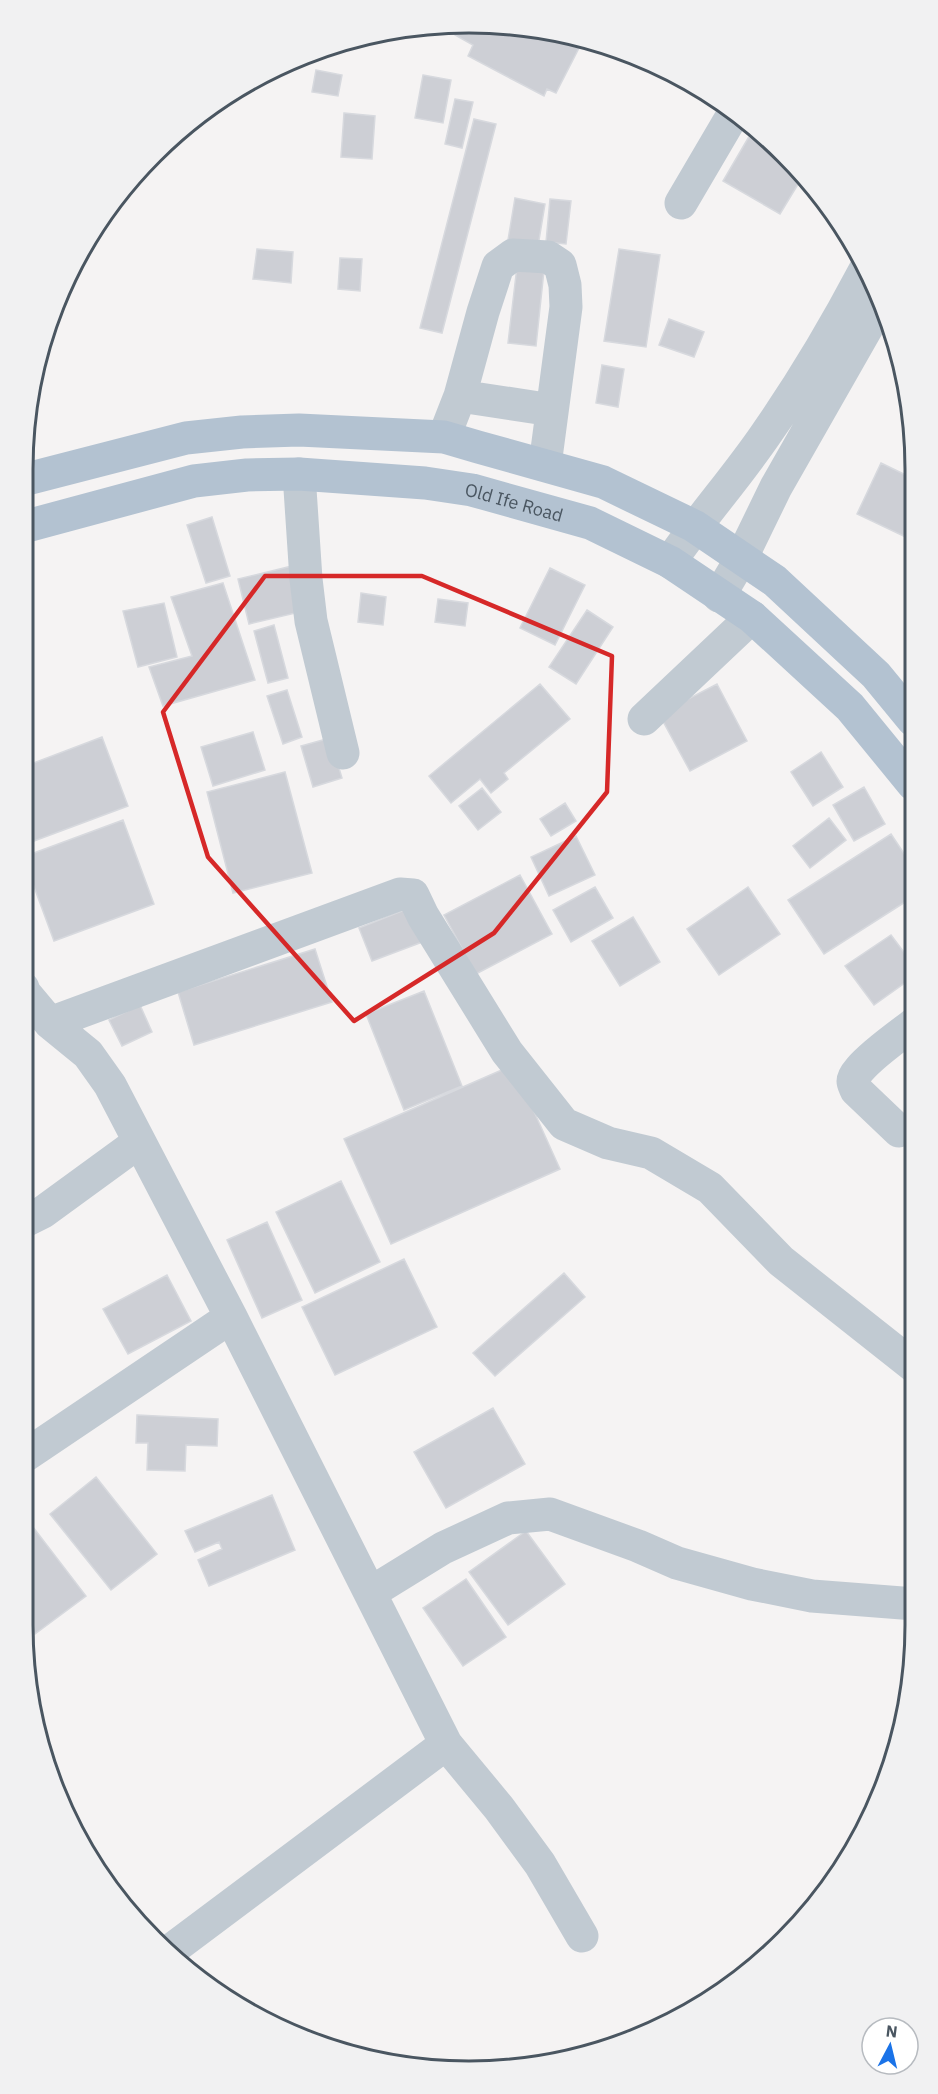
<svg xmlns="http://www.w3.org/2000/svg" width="938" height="2094" viewBox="0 0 938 2094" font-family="'IBM Plex Sans',sans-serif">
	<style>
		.building { fill: #cdcfd5; stroke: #d7d9de; stroke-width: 1.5 }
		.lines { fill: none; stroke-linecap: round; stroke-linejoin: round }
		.minor { stroke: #c1cad2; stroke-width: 33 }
		.major { stroke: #b3c2d1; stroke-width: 33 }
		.marked { fill: none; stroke: #d62828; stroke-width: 4.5; stroke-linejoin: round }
		.labels { text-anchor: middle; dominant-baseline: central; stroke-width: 4.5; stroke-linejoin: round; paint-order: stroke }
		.street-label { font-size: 18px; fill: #4a5661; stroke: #fff }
		.rim { fill: none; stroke: #4a5661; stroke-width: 3 }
	</style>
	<rect width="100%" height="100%" fill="#f5f3f3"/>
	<path class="building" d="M461 23 551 31 580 46 556 93 547 89 544 96 468 56 473 45 455 35Z
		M316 70 342 75 338 96 312 92Z
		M423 75 451 80 443 123 415 118Z
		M455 99 473 102 462 148 445 144Z
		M344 113 375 116 372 159 341 157Z
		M474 119 496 124 442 333 420 328Z
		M754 128 803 176 780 214 723 181Z
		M515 198 545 204 538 246 508 240Z
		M550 199 571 201 566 244 546 242Z
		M257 249 293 252 291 283 253 279Z
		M619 249 660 255 646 347 604 341Z
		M340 258 362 259 360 291 338 289Z
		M518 258 545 261 536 346 508 343Z
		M669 319 704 332 694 357 659 345Z
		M602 365 624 369 618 407 596 403Z
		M881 463 912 478V540L857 514Z
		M212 517 230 576 206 583 187 525Z
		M292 566 304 611 249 624 238 579Z
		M550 568 585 585 555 645 520 628Z
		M223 583 255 680 163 706 149 667 192 656 171 597Z
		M361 593 386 597 383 625 358 622Z
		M438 599 468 603 465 626 435 622Z
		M164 603 177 657 138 667 123 611Z
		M587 610 613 627 576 684 549 667Z
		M274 625 288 678 268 683 254 631Z
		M540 684 570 719 504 773 508 779 491 793 480 779 451 803 429 776Z
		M717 684 747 741 690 771 659 714Z
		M287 690 302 737 283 744 267 696Z
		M253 732 265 770 213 786 201 747Z
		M102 737 128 806 26 844 23 835V767Z
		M330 738 342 778 313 787 301 746Z
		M821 752 843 787 813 806 791 772Z
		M285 772 312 873 233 893 207 792Z
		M864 787 885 824 854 841 833 805Z
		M482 788 501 812 478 830 459 806Z
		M565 803 576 821 551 836 540 819Z
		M829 818 846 840 810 868 793 846Z
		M123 820 154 904 54 941 23 857Z
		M891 834 913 867V897L824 954 788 900Z
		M576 836 595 875 549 896 531 857Z
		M520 875 552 934 476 974 444 915Z
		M595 887 613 918 571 942 553 910Z
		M748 887 780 934 719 975 687 929Z
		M412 907 425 941 372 961 359 928Z
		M633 917 660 962 620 986 592 941Z
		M891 935 906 955 913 950V977L874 1005 845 966Z
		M315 949 332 1002 194 1045 178 992Z
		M424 991 462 1086 404 1110 366 1014Z
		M140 1005 152 1032 122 1046 109 1020Z
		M513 1065 560 1169 391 1244 344 1139Z
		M341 1181 380 1262 315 1293 276 1212Z
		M267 1222 302 1300 262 1318 227 1240Z
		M404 1259 437 1327 335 1375 302 1307Z
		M564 1273 585 1297 495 1376 473 1353Z
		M167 1275 191 1321 128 1354 103 1309Z
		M493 1408 525 1464 446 1508 414 1452Z
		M137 1415 218 1419 217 1446 186 1445 185 1471 147 1470 148 1443H136Z
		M96 1477 157 1554 111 1590 50 1514Z
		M272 1495 295 1550 209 1586 198 1560 222 1549 219 1542 195 1552 185 1531Z
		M23 1514 86 1596 35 1634 23 1618Z
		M526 1531 565 1584 508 1625 469 1572Z
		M466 1579 506 1637 463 1666 423 1608Z"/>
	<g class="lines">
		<path class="minor" d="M681 203 735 111
			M460 396 552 410
			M444 437 460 396 483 312 498 266 513 255 548 257 560 265 565 285 566 307 545 465
			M299 474 306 579 311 621 343 753
			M670 562C700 518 736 478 766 434 803 381 835 327 865 270
			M719 596 741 559 776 487 882 301
			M644 719 752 617
			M23 988 24 992 50 1023 88 1054 110 1085 231 1317 446 1744 499 1808 540 1864 582 1936
			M50 1023 400 894 413 895 423 916 507 1052 564 1124 608 1143 651 1153 710 1188 781 1261 915 1367
			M899 1131 856 1090C855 1087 853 1084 853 1081 853 1068 902 1033 914 1024
			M23 1222 43 1212 139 1142
			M23 1457 231 1317
			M370 1593 443 1548 508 1518 550 1514 638 1546 677 1563 752 1584 812 1596 915 1604
			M171 1950 446 1744"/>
		<g class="major">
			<path d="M23 480 186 438 242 432 299 430 444 437 478 447 603 482 694 526 775 581 876 675 913 720"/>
			<path id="s1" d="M23 527 194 481 247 475 299 474 425 483 472 490 590 523 670 562 752 617 850 707 913 784"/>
		</g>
	</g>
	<path class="marked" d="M265 576H422L612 656 607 792 494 933 354 1021 208 857 163 712Z"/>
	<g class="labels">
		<g class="street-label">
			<text stroke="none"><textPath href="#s1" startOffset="500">Old Ife Road</textPath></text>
		</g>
	</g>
	<path d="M0 0H938V2094H0ZM469 33H469A436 436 0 0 1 905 469V1625A436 436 0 0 1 469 2061H469A436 436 0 0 1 33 1625V469A436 436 0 0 1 469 33Z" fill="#f1f1f2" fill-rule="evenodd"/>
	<path class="rim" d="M469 33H469A436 436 0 0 1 905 469V1625A436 436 0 0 1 469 2061H469A436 436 0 0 1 33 1625V469A436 436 0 0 1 469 33Z"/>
	<g transform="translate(890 2046) rotate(7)"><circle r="28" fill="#ffffff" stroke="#b7bbc0" stroke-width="1.5"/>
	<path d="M0-4.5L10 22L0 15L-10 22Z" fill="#1a73e8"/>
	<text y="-9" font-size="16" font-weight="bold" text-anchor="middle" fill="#4a5661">N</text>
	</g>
</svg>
